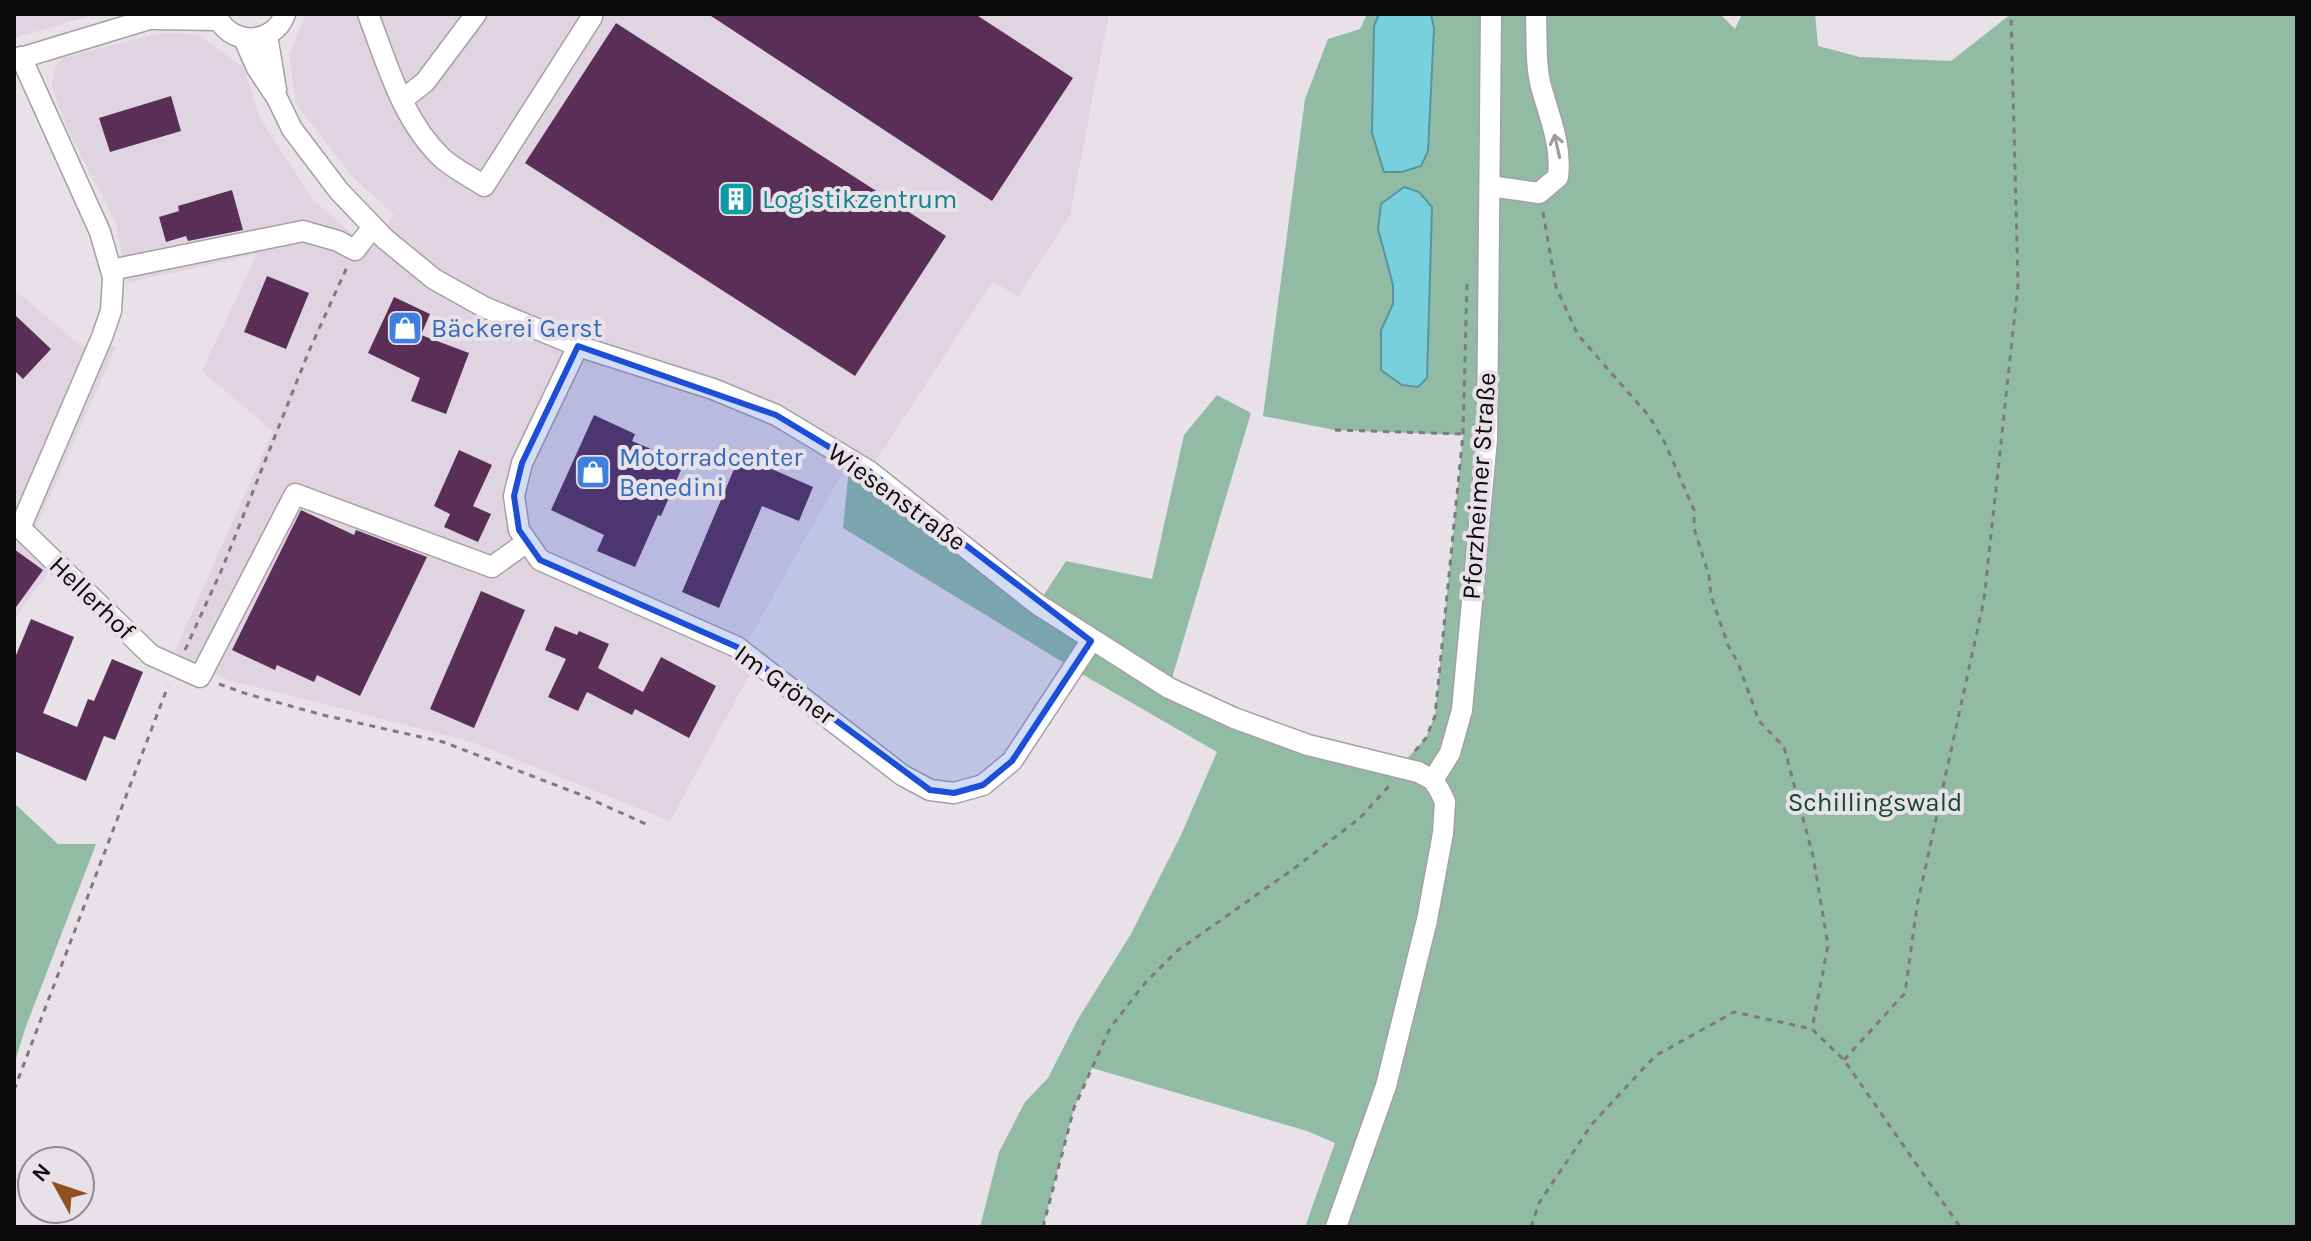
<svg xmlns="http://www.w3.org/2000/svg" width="2311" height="1241" viewBox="0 0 2311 1241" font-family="Karla,sans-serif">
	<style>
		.built { fill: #e1d4e1 }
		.green { fill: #92bba6 }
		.water { fill: #78d0dd; stroke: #58959f; stroke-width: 2 }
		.building { fill: #592f58 }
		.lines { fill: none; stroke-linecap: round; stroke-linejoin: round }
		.minor-casing { stroke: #a69fa5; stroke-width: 23 }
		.path { stroke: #7e797e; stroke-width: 3; stroke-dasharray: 6 6; stroke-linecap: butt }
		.minor { stroke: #fff; stroke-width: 20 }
		.oneway { stroke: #9e9d9e }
		.marked { fill: #1d4ed8; fill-opacity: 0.2; stroke: #1d4ed8; stroke-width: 6; stroke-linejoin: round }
		.labels { text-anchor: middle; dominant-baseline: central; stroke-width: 8; stroke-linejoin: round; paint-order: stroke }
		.culture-label { font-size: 26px; fill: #0d838f; stroke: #e8e1e8; text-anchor: start }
		.shop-label { font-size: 26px; fill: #366cbe; stroke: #e8e1e8; text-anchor: start }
		.street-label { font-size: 26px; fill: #0d0a0d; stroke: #e8e1e8 }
		.park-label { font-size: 26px; fill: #114a34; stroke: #e8e1e8 }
	</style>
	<rect width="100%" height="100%" fill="#e8e1e8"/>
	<path class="built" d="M14 14H97L14 38Z
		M306 14H1109L1070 215 1018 297 993 281 869 471 850 459 743 650 758 659 670 821 469 741 228 680 193 664 172 658 273 431 202 371 257 254 127 283 116 224 67 128 52 86 55 66 65 57 160 33 197 34 244 68 260 118 313 200 371 250 394 215 352 176 296 104 289 55Z
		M14 289 82 347H116L33 534 51 569 14 619Z"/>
	<path class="green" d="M1367 14H1720L1735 29 1742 14H1815L1818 46 1860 57 1951 61 2011 14H2297V1227H1305L1335 1143 1307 1131 1092 1068 1074 1108 1043 1227H980L999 1152 1025 1102 1048 1078 1078 1019 1131 934 1181 835 1217 752 1092 680 843 528 850 458 1038 604 1066 561 1152 579 1184 435 1217 395 1251 413 1169 688 1399 767 1426 738 1435 715 1463 435 1335 430 1263 416 1305 99 1328 39 1360 29Z
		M14 803 58 844H96L25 1029 14 1065Z"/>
	<path class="water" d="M1379 14H1431L1434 28 1428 151 1421 166 1402 172H1384L1372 133 1374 26Z
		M1404 187 1419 192 1432 207 1427 378 1418 387 1402 385 1381 370V330L1393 304V285L1378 229 1381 204Z"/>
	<path class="building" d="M708 14H975L1073 78 992 201Z
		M616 23 946 236 855 376 525 163Z
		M171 96 181 131 110 152 99 118Z
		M232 190 243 230 188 241 186 236 166 242 159 217 179 211 178 206Z
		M267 276 309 293 286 349 244 332Z
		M394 297 430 314 421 335 469 353 446 414 411 401 420 378 368 353Z
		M14 314 51 349 23 379 14 370Z
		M594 415 635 434 632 441 684 463 661 516 658 515 635 567 597 551 604 535 551 510Z
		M459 450 492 465 473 506 491 514 478 542 444 527 450 514 434 506Z
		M740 455 813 487 799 521 762 506 719 608 682 592Z
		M301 510 354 535 356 530 427 557 360 696 317 675 314 682 277 665 275 670 232 650Z
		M14 549 43 570 14 610Z
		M481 591 525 610 474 728 430 709Z
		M31 619 74 637 43 713 77 727 88 699 94 701 112 659 143 672 115 740 104 736 86 781 14 751V660Z
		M555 626 577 635 579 631 609 644 598 668 643 692 661 657 716 686 689 738 635 709 632 715 587 692 578 711 548 697 566 659 545 650Z"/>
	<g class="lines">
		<g class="minor-casing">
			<path id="minor" d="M216 14C228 46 273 47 285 14
				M368 14C387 63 402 120 442 158 454 169 471 177 484 186L592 17
				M154 19 218 20
				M267 35 276 90
				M244 39 257 68 277 98 292 129 339 191 385 239 434 279 484 307 578 346 713 389 776 415 869 471 1037 604 1169 688 1234 718 1308 745 1418 772 1433 780 1440 791 1445 802 1443 833 1427 920 1386 1086 1336 1227
				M14 60 166 14
				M402 100 425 82 476 14
				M1490 186 1539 193 1558 177C1562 147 1550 118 1542 90 1535 67 1537 38 1536 14
				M111 270 303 231 338 241 355 250 373 227
				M578 346 522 463 514 496 519 530 540 560 737 647 902 775 930 790 954 793 983 785 1012 761 1091 641
				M14 522 151 655 200 677 295 494 492 567 527 542
				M20 528 102 337 111 311 113 277 100 232 21 57
				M1433 780 1450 753 1462 710 1487 439 1491 14"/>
		</g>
		<path class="path" d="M1543 212 1556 287 1578 335 1649 416 1665 443 1694 510V528L1709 576 1711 596 1728 645 1738 663 1759 721 1784 747 1813 856 1828 945 1812 1029
			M1335 430 1463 434
			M185 650 222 569 309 351 347 267
			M219 684 247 694 323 715 443 742 579 794 646 824
			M1415 751 1426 738 1435 716 1463 434 1467 282
			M1844 1060 1905 993 1917 906 1984 600 2018 285 2011 14
			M14 1090 168 686
			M1043 1227 1074 1108 1110 1028 1145 983 1177 951 1296 867 1360 818 1389 786
			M1531 1227 1539 1203 1592 1124 1655 1056 1734 1012 1812 1029 1844 1060 1960 1227"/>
		<use href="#minor" class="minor"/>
	</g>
	<defs><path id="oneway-shaft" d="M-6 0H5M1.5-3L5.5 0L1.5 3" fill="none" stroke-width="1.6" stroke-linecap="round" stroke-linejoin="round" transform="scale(2)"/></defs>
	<use class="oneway" href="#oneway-shaft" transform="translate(1557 146) rotate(-103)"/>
	<path class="marked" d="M578 346 776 415 869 471 1091 641 1012 761 983 785 954 793 930 790 737 647 540 560 519 530 514 496 522 463Z"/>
	<defs>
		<g id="building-square" transform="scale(1.8)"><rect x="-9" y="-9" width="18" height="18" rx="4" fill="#0f9aa8" stroke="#e8e1e8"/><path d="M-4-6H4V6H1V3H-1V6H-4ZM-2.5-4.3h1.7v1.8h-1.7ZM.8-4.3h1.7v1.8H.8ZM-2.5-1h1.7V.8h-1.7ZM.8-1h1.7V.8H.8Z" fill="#fff"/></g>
		<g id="shop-square" transform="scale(1.8)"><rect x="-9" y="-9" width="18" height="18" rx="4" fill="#3f7fe0" stroke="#e8e1e8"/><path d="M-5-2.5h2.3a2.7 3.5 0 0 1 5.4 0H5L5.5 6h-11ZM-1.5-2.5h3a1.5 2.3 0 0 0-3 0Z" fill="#fff"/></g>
	</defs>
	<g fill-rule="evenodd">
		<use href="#building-square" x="736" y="199"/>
		<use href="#shop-square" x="405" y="328"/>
		<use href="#shop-square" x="593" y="472"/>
	</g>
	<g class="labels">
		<g class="culture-label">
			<text x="762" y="199">Logistikzentrum</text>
		</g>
		<g class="shop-label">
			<text x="431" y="328">Bäckerei Gerst</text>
			<text x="619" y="457">Motorradcenter<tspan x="619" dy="30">Benedini</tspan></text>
		</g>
		<g class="street-label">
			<text transform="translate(1479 486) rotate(-86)">Pforzheimer Straße</text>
			<text transform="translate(897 497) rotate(36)">Wiesenstraße</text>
			<text transform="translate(92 598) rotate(44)">Hellerhof</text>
			<text transform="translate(785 685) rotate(36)">Im Gröner</text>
		</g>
		<g class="park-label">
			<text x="1875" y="802">Schillingswald</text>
		</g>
	</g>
	<rect width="2311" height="1241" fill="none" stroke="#0d0a0d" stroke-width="32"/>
	<g transform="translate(56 1185) rotate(310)"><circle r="38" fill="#e8e1e8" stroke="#908b90" stroke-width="2"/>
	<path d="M0-6L14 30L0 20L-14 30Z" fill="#924f1f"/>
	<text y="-12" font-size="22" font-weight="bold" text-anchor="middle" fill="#0d0a0d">N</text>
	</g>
</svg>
